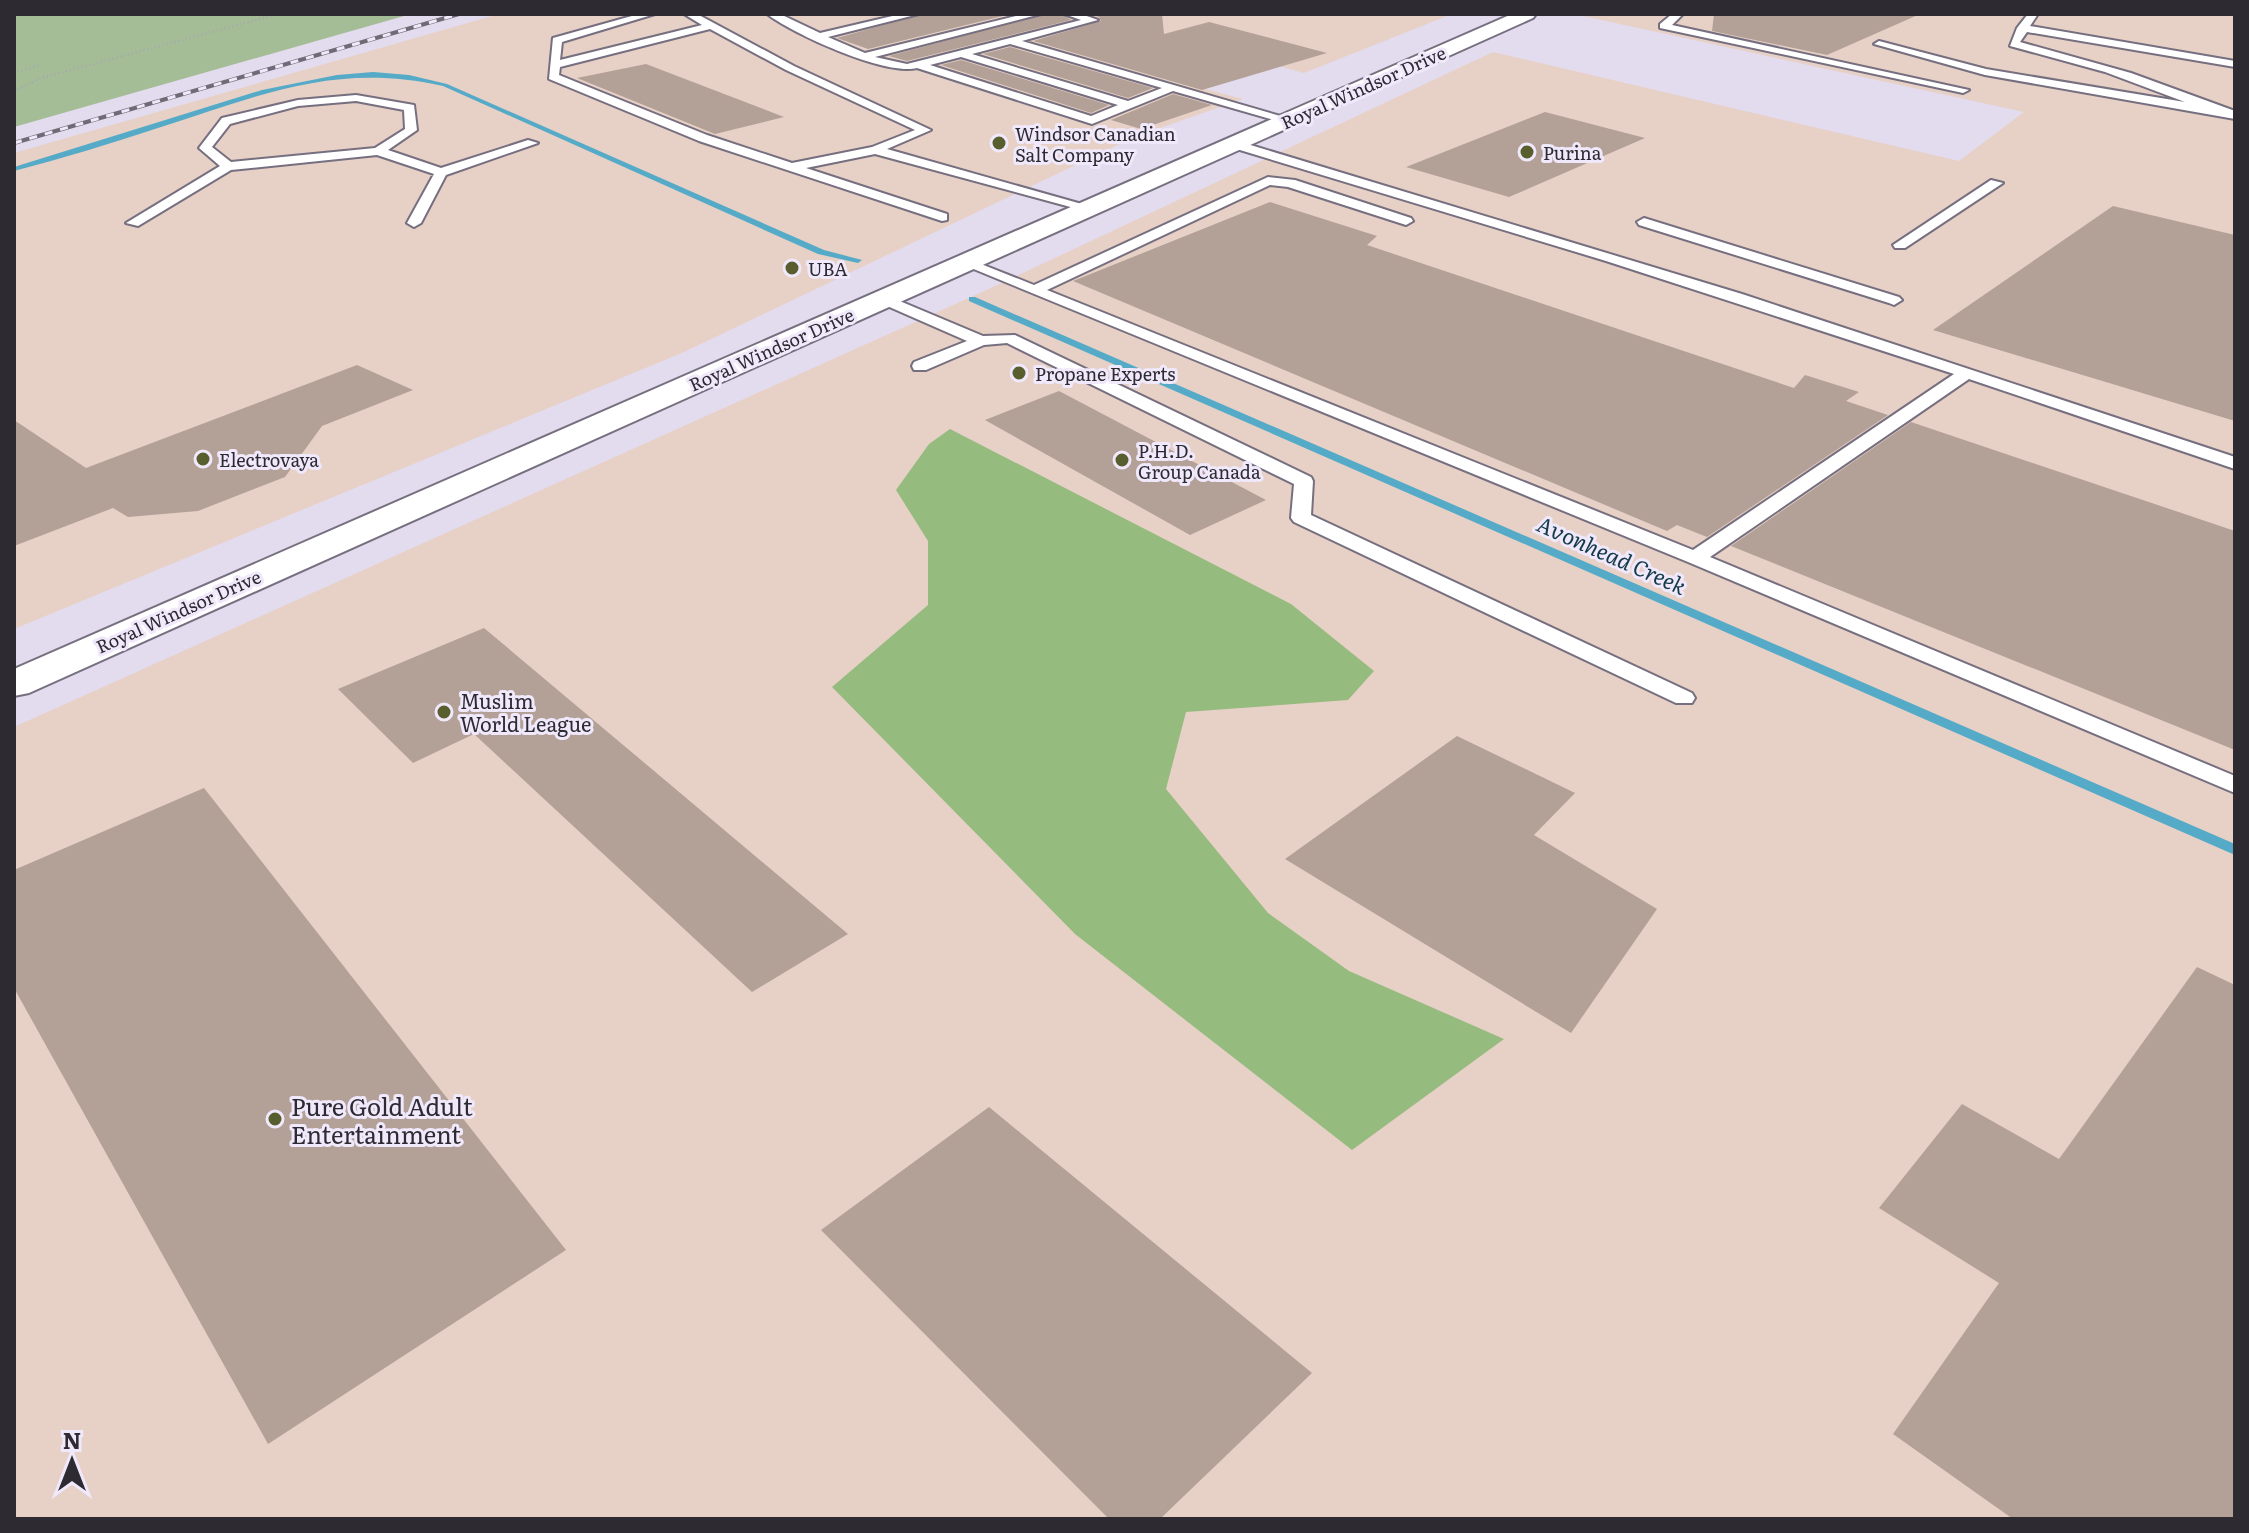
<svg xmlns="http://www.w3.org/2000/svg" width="2249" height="1533" viewBox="0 0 2249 1533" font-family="Literata,serif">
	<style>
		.industrial { fill: #e7d0c6 }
		.green { fill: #a4bd97 }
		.forest { fill: #95bb7f }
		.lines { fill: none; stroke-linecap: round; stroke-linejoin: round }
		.stream { fill: #55abc7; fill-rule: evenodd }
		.building { fill: #b3a097 }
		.lane-casing { stroke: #766f7f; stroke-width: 4 }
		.primary-casing { stroke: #766f7f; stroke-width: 4 }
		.path { stroke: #a9a3b2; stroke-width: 2; stroke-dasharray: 1 3; stroke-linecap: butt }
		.lane { fill: #fff; fill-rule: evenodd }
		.primary { fill: #fff; fill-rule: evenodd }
		.rail-casing { stroke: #6f6a75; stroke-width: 4 }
		.rail { stroke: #f0e8fb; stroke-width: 3; stroke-dasharray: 8; stroke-linecap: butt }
		.poi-dot { fill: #585e2d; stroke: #f0e8fb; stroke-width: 3 }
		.labels { text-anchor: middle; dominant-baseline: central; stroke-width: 6; stroke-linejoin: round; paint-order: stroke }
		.far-street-label { font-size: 18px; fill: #2d2a31; stroke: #f0e8fb }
		.far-poi-label { font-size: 18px; fill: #2d2a31; stroke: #f0e8fb; text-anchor: start }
		.poi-label { font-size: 20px; fill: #2d2a31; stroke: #f0e8fb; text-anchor: start }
		.water-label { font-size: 22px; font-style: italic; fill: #133a47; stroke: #f0e8fb }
		.near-poi-label { font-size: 24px; fill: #2d2a31; stroke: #f0e8fb; text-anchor: start }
	</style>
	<rect width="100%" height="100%" fill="#e3dbee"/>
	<path class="industrial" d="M499 14H1452L1304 73 1275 65 1205 89 1243 99 1134 137 684 352 14 629V153Z
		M1574 14H2235V1519H14V727L991 288 1493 52 1959 161 2024 112Z"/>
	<path class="green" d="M14 14H411L14 127Z"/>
	<path class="forest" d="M950 429 1291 604 1374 671 1348 700 1186 712 1166 789 1268 913 1349 971 1504 1039 1352 1150 1075 934 832 687 928 605V541L896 490 929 444Z"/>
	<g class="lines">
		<path class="stream" d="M373 72 409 75 447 84 824 250 862 260 858 263 818 254 443 86C336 62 261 95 161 127 113 143 63 158 14 171V167L262 90 337 75Z
			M969 297H975L2235 844V855L969 301Z"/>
	</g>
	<path class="building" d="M922 14H1011L868 49 837 38Z
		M1044 14H1061L1071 20 907 61 889 56Z
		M1090 14H1162L1164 34 1209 22 1327 53 1202 90 1033 41 1101 21 1099 17Z
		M1714 14H1920L1827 55 1712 31Z
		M1010 47 1153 88 1128 98 983 54Z
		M961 60 1109 105 1091 113 941 65Z
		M646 64 784 117 715 134 577 78Z
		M1173 94 1212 105 1141 129 1111 120Z
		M1545 112 1645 138 1509 197 1406 167Z
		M1270 202 1377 236 1367 245 1794 388 1805 375 1859 392 1846 401 1888 415 1707 537 1677 525 1667 531 1073 281Z
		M2113 206 2235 235V421L1933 330Z
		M357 365 413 390 322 426 285 477 198 511 128 517 113 508 14 546V420L86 468Z
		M1059 391 1266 500 1190 535 985 420Z
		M1911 422 2235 531V750L1731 546Z
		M484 628 848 934 752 992 474 734 413 763 338 689Z
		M1457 736 1575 793 1534 835 1657 909 1571 1033 1285 859Z
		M204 788 566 1250 268 1444 14 988V870Z
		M2197 967 2235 985V1519H2013L1893 1434 1999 1283 1879 1208 1962 1104 2059 1159Z
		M989 1107 1312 1373 1160 1519H1109L821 1230Z"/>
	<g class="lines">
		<g class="lane-casing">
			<path id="lane" d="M639 14H655L562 42 560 60 702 25 684 14H697L794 66 931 130 887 149 1096 208 1089 212 875 154 806 168 947 214V220L942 221 699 141 549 79 553 38ZM710 29 786 70 915 130 872 147 792 163 707 135 559 75 560 67Z
				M767 14H780L820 33 901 14H919L828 37 865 53 1024 14H1041L875 57 907 64 1081 20 1064 14H1081L1098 20 1022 41 1294 120 1288 124 1173 91 1092 124 917 68C885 76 793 34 767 14ZM1010 44 1162 88 1128 101 972 54ZM961 57 1118 105 1091 116 930 65Z
				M1672 14H1683L1672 25 1969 90 1963 93 1660 28V24Z
				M2028 14H2038L2030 26 2235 61V67L2027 32 2020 42 2131 73 2235 111V119L1985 75 1874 44 1879 41 1986 69 2185 102 2105 72 2010 46 2017 28Z
				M356 95 414 105 417 130 388 150 441 168 528 140 538 143 446 175 421 223 414 227 407 223 434 174 377 155 231 170 138 226 126 223 220 166 199 148 222 118 298 100ZM356 101 404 110 405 129 375 148 231 162 212 147 230 124 298 106Z
				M1234 140 1742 294 2235 457V469L1969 379 1710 557 2235 776V793L1688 562 959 263 966 259 971 260 1034 285 1268 177 1295 180 1411 218 1413 221 1406 225 1288 187 1270 185 1047 290 1693 550 1954 374 1606 261 1230 147 1228 144Z
				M1991 180 2003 183 1905 248H1895L1893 245Z
				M1644 218 1899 297 1902 300 1894 305 1889 303 1639 225 1637 222Z
				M883 294 983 336 1015 335 1311 477 1313 481 1311 515 1692 693 1695 698 1692 703H1676L1294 522 1291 518 1294 484 1007 343 984 345 926 370H914L912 366 914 362 967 341 878 302 875 299Z"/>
		</g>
		<g class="primary-casing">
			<path id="primary" d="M1512 14H1536L1533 18 29 693 14 696V669Z"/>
		</g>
		<path class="path" d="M14 73 40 65
			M14 91 41 78 278 14"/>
		<use href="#lane" class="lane"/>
		<use href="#primary" class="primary"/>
		<g class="rail-casing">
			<path id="rail" d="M14 143 459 14"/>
		</g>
		<use href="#rail" class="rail"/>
	</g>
	<g class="poi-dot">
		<circle cx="999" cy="143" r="8"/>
		<circle cx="1527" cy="152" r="8"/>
		<circle cx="792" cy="268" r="8"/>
		<circle cx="1019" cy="373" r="8"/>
		<circle cx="203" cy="459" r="8"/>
		<circle cx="1122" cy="460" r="8"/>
		<circle cx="444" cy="712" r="8"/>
		<circle cx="275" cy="1119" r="8"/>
	</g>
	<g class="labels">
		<g class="far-street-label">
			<text transform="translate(1363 87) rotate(-24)">Royal Windsor Drive</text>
			<text transform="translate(771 349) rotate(-24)">Royal Windsor Drive</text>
			<text transform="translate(178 611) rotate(-24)">Royal Windsor Drive</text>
		</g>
		<g class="far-poi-label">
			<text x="1015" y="133">Windsor Canadian<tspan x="1015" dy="21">Salt Company</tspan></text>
			<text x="1543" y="152">Purina</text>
			<text x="808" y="268">UBA</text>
			<text x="1035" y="373">Propane Experts</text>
			<text x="1138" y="450">P.H.D.<tspan x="1138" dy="21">Group Canada</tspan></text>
			<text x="219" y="459">Electrovaya</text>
		</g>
		<g class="poi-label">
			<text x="460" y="700">Muslim<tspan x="460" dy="23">World League</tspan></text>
		</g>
		<g class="water-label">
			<text transform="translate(1612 554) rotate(24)">Avonhead Creek</text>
		</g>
		<g class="near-poi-label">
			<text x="291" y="1105">Pure Gold Adult<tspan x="291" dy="28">Entertainment</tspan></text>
		</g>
	</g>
	<rect width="2249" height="1533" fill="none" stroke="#2d2a31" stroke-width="32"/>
	<g transform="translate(72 1461)" stroke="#f0e8fb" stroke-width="6" paint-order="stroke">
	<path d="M0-6L14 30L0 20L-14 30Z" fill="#2d2a31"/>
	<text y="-12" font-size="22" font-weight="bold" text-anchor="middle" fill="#2d2a31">N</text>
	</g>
</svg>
